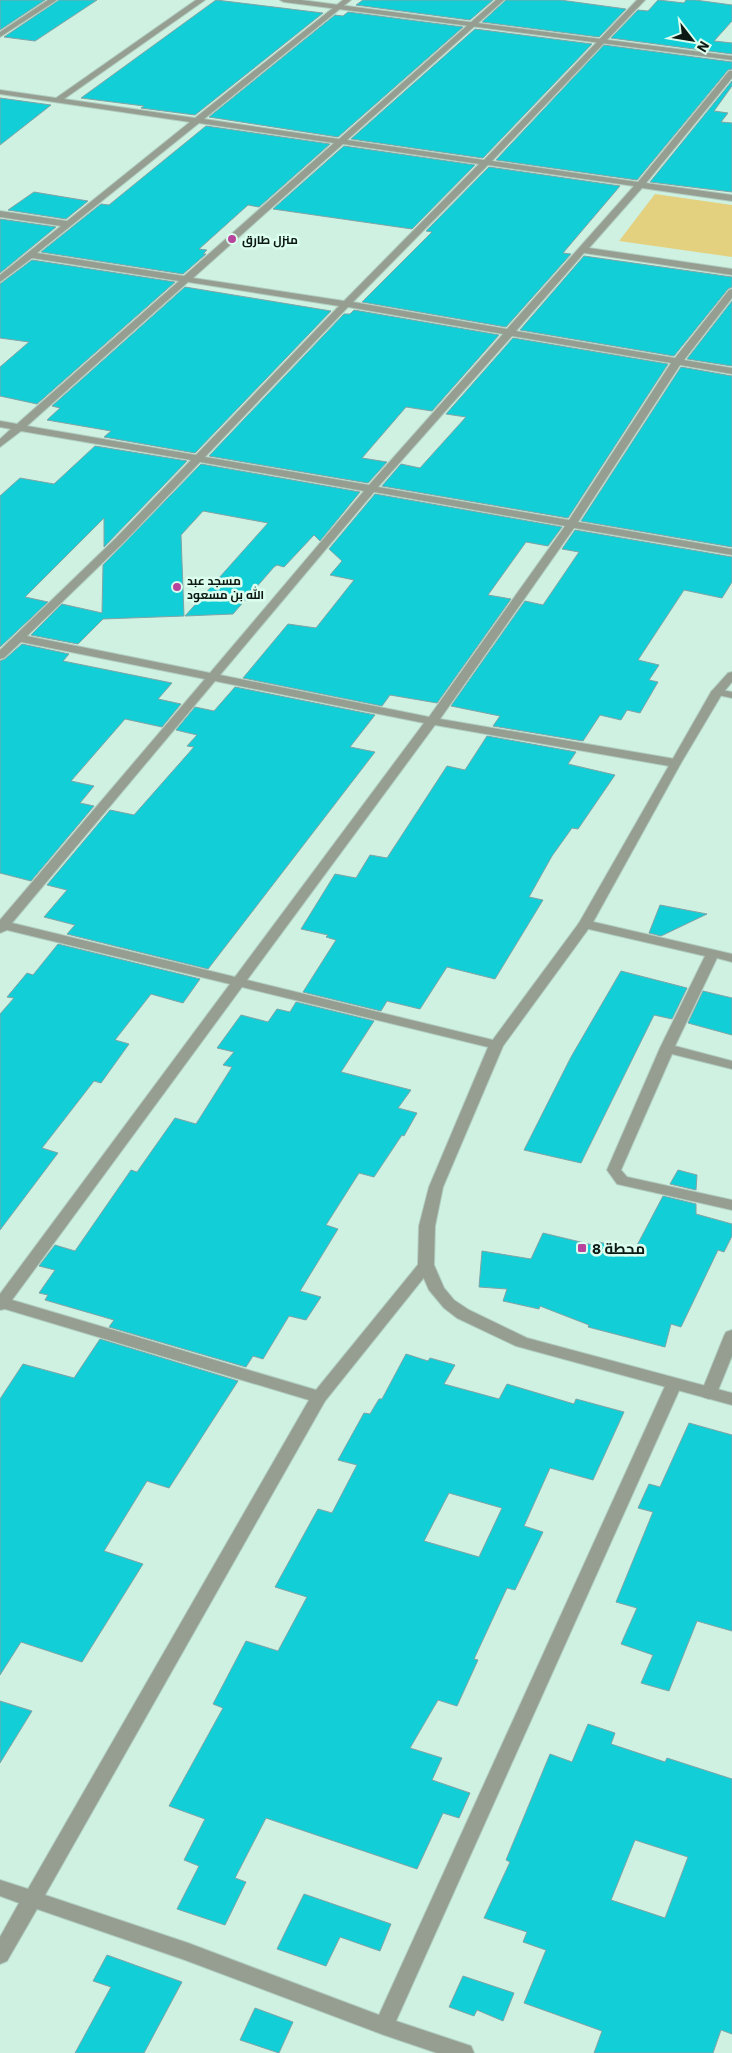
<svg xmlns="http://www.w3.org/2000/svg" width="732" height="2053" viewBox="0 0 732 2053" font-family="'IBM Plex Sans',Cairo,sans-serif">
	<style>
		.green { fill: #e4d180 }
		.building { fill: #12ced6; stroke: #7fa4a6; fill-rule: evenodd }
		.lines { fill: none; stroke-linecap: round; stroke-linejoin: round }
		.minor-casing { stroke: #b0cec0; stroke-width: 2 }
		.tertiary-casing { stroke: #b0cec0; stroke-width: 2 }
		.minor { fill: #969d91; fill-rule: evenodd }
		.tertiary { fill: #969d91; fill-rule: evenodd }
		.poi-dot { fill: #b8449e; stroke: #dcfeee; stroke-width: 2 }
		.labels { text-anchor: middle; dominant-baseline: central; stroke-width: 5; stroke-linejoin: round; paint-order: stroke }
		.far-poi-label { font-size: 12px; font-weight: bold; fill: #0d1914; stroke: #dcfeee; text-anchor: start }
		.poi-label { font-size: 15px; font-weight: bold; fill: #0d1914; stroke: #dcfeee; text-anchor: start }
	</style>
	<rect width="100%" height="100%" fill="#cff1e1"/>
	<path class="green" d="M655 194 732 205V257L619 241Z"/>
	<path class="building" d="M0 0H45L0 30Z
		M59 0H97L35 41 4 37Z
		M216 0 323 13 195 115 141 108 144 106 81 98Z
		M363 0H493L470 20 356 5Z
		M506 0H560L626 9 599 37 482 22Z
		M658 0 684 3 686 0H695L732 5V21L714 41 732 43V54L611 38 638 10 648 11Z
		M348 12 463 27 338 137 209 117 335 15 343 16Z
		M475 29 592 44 483 158 351 139Z
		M604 45 732 62V69L728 70 637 180 496 160Z
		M732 81V86L714 111 728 113 721 122 732 123V192L650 182Z
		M0 98 51 105 0 145Z
		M206 126 330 144 259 207 248 205 199 249 207 250 203 254H206L183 274 41 252 101 204 109 205Z
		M344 146 475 165 412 229 273 209Z
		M489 167 620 186 563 253 571 254 506 327 362 302 432 232 426 231Z
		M34 192 88 201 66 219 8 210Z
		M0 219 56 227 0 273Z
		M584 256 732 277V287L728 289 674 356 520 330Z
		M32 260 175 282 37 404 0 396V367L29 342 0 338V284Z
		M185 287 331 311 195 453 104 437 111 431 47 420 60 408 52 406Z
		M732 301V366L687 359Z
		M354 310 499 335 432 411 406 407 362 458 387 462 368 483 209 456 344 314H350Z
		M513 338 668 364 568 518 382 486 401 464 420 468 466 417 446 414Z
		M681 367 732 376V547L581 521Z
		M95 446 187 461 104 547V518L25 597 48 602 0 647V496L20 478 54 484Z
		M201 464 360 492 320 541 314 535 284 567 277 565 274 567 233 614 185 616 268 523 203 511 181 535 184 616 103 619 78 644 31 635 62 604 102 613 103 565Z
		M375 494 562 527 548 546 526 542 488 595 511 599 437 703 390 695 382 706 243 678 288 624 316 628 354 580 330 575 342 561 329 549Z
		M575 530 732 557V582L722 598 684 590 638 660 659 665 649 680 658 682 640 713 627 710 621 720 600 715 583 741 493 726 500 716 451 706 525 601 543 605 579 552 562 549Z
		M22 644 69 654 63 661 172 683 158 699 181 704 162 727 125 719 71 781 94 786 80 803 94 806 31 881 0 873V661L5 659Z
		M235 687 375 715 350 747 375 752 208 969 67 934 75 925 44 917 67 890 47 885 110 810 134 815 194 747 187 746 197 735 176 730 195 707 214 711Z
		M487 736 576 752 568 764 615 775 578 829 572 828 552 856 529 897 543 900 495 979 447 967 420 1009 387 1001 381 1011 303 992 336 940 326 937 328 935 301 929 335 874 356 878 370 855 387 858 447 766 465 770Z
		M660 905 707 914 661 936 649 933Z
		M58 944 200 979 183 1003 151 994 115 1040 129 1044 101 1083 94 1081 42 1148 58 1153 0 1230V1014L14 998 7 997 27 973 33 975Z
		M621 971 687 988 672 1019 654 1015 581 1163 524 1150 571 1057Z
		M703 991 732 998V1035L688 1023Z
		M296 1002 374 1021 341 1072 411 1090 398 1108 417 1113 404 1136 402 1135 374 1177 359 1173 326 1225 338 1229 300 1291 321 1297 306 1320 289 1316 263 1359 253 1356 246 1367 109 1327 114 1320 45 1300 48 1295 39 1293 55 1270 39 1266 55 1245 75 1251 131 1170 137 1172 175 1118 196 1124 232 1067 223 1065 234 1052 217 1048 241 1015 268 1022 277 1009 290 1012Z
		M678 1170 697 1175 696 1190 670 1184Z
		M663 1196 696 1204V1214L732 1224V1236L724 1252 718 1250 681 1327 671 1324 665 1347 588 1327 589 1325 540 1306 539 1309 503 1301 507 1289 479 1287 482 1251 531 1259 543 1233 597 1246 599 1242 634 1251Z
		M100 1339 238 1381 169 1488 147 1481 104 1551 143 1564 82 1662 21 1642 0 1675V1399L23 1364 74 1378Z
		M406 1354 428 1361 430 1358 455 1365 444 1384 499 1399 507 1384 574 1404 576 1399 624 1412 593 1480 550 1468 524 1526 543 1532 515 1590 507 1588 474 1659 478 1660 457 1706 438 1700 410 1748 442 1758 432 1780 470 1793 459 1818 443 1813 417 1869 266 1818 235 1878 246 1882 225 1925 177 1909 199 1866 184 1860 205 1819 169 1806 223 1708 213 1704 246 1641 278 1651 307 1597 275 1587 318 1509 332 1513 357 1465 338 1460 364 1413 370 1414 379 1399H382ZM449 1493 502 1508 479 1557 424 1541Z
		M689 1423 732 1435V1631L697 1621 669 1691 641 1683 653 1655 621 1644 637 1608 616 1602 653 1512 638 1508 649 1484 660 1487Z
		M0 1701 32 1711 0 1763Z
		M588 1724 615 1733 611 1744 665 1762 667 1758 732 1779V2034L721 2030 713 2053H594L602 2031 524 2003 546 1950 523 1942 527 1932 484 1918 510 1862 506 1860 550 1754 572 1762ZM635 1840 688 1857 665 1918 611 1900Z
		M304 1894 391 1924 380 1951 340 1937 326 1966 277 1949Z
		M107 1955 182 1982 144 2053H75L111 1987 93 1981Z
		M463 1976 514 1993 503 2021 477 2010 474 2016 449 2007Z
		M255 2008 293 2022 279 2053 240 2040Z"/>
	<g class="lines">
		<g class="minor-casing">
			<path id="minor" d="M48 0H57L0 37V32Z
				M196 0H205L64 99 195 118 343 0H351L204 119 339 139 496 0H504L347 140 484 160 637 0H645L492 161 638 182 729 71H732V78L646 183 732 195V201L642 188 589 248 732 269V275L584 253 516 331 675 358 729 290 732 289V298L684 360 732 368V374L680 365 578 522 732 549V555L574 528 440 719 675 759 681 763 675 767 435 725 247 980 501 1042 503 1045 501 1048 496 1049 242 987 12 1300 316 1390 421 1261 426 1260 431 1261 434 1265 325 1401 45 1895 188 1943 379 2015 666 1384 668 1380 674 1378 680 1380 682 1384 396 2021 471 2046 474 2053H437L384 2035 185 1960 37 1909 7 1961 0 1964V1937L19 1903 0 1896V1880L28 1889 309 1400 5 1309 0 1310V1294L230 984 7 930 0 933V920L205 679 21 642 4 658 0 659V650L116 538 191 460 21 431 0 447V439L11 429 0 427V421L17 424 179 281 32 258 0 282V275L61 226 0 217V211L67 221 190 122 0 94V90L56 98ZM199 123 334 143 184 276 37 253ZM343 144 479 164 344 301 193 278ZM488 165 634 186 507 329 353 302ZM188 282 339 306 196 455 27 426ZM348 307 503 334 369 485 205 457ZM512 336 671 363 569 520 378 487ZM200 462 364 491 210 673 27 636 124 542ZM374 492 565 526 429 717 220 675ZM215 681 424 723 235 977 12 923Z
				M717 689 732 692V698L713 694 711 692 713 690Z
				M585 920 732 954V962L717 958 675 1046 732 1061V1069L672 1054 621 1170 627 1177 732 1200V1210L617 1184 607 1170 660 1048 705 956 580 927 578 924Z
				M732 1330V1356L717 1393 715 1397 709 1399 703 1397 701 1393 724 1336 726 1332Z"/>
		</g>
		<g class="tertiary-casing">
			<path id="tertiary" d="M280 0H301L732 56V60L284 2Z
				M732 672V682L722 694 681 763 592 924 503 1046 443 1187 435 1226 434 1265 444 1288 454 1300 469 1310 527 1338 732 1393V1405L516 1346 457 1318 444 1308 429 1290 418 1265 419 1226 429 1187 489 1045 579 923 711 692 728 673Z"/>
		</g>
		<use href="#minor" class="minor"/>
		<use href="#tertiary" class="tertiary"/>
	</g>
	<g class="poi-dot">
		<circle cx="232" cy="239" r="5"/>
		<circle cx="177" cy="587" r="5"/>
		<rect x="577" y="1243" width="10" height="10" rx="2.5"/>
	</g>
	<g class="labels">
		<g class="far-poi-label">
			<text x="242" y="239">منزل طارق</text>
			<text x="187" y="580">مسجد عبد<tspan x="187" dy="14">الله بن مسعود</tspan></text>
		</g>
		<g class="poi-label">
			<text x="592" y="1248">محطة 8</text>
		</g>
	</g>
	<g transform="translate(692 40) rotate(121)" stroke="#dcfeee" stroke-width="4" paint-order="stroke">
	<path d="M0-4L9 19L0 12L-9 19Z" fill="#0d1914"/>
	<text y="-8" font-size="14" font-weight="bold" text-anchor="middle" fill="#0d1914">N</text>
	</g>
</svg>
